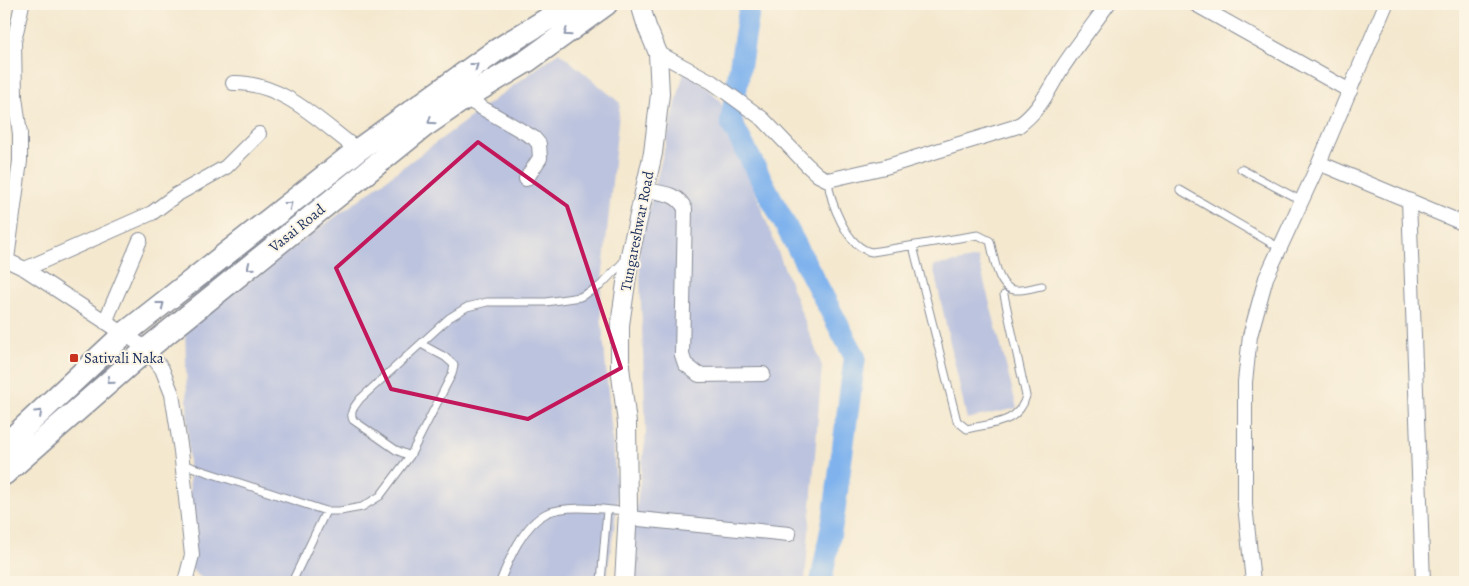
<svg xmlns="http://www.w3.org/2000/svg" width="1469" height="586" viewBox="0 0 1469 586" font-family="Alegreya,serif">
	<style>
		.industrial { fill: #bcc3de }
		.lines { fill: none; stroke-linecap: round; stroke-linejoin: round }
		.river { stroke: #80b3ed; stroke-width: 22 }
		.service-casing { stroke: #888c96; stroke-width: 9 }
		.minor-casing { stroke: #888c96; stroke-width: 16 }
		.tertiary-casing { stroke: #888c96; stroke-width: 20 }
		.primary-casing { stroke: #888c96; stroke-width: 25 }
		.service { stroke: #fff; stroke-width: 7 }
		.minor { stroke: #fff; stroke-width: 14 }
		.tertiary { stroke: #fff; stroke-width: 18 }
		.primary { stroke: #fff; stroke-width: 22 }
		.oneway { stroke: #8d97ae }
		.marked { fill: none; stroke: #c2185b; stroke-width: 4; stroke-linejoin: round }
		.poi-dot { fill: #c8321e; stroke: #fcf5e5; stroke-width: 2 }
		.labels { text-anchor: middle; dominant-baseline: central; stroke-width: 4; stroke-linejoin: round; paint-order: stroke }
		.street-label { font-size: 15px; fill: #1b2f5e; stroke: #fcf5e5 }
		.poi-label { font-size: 15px; fill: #1b2f5e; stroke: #fcf5e5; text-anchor: start }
	</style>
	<rect width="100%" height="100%" fill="#fcf5e5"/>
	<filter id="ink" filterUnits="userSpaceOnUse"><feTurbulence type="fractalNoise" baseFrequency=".02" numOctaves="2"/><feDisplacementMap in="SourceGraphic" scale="10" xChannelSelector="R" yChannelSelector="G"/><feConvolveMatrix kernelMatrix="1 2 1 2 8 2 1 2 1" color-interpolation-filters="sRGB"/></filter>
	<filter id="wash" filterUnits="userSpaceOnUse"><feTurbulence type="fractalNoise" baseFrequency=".0096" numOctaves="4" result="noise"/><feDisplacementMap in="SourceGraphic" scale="20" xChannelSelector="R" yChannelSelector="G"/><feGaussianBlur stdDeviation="1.12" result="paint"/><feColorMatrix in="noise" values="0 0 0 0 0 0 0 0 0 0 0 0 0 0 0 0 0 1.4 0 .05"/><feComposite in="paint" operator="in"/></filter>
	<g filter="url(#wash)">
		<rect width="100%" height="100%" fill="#f4e8cf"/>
		<path class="industrial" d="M559 52 620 103 600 302 618 501 606 582H206L192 570 185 328Z
			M685 68 720 101 822 366 805 582H627L646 434 639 248Z
			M978 258 1017 408 967 419 933 266Z"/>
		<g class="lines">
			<path class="river" d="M750 4 731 122 855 357 834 514 821 582"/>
		</g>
	</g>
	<g filter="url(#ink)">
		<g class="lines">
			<g class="service-casing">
				<path id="service" d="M1241 169 1302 201
					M828 180C830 202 847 248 872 252L978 235 990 241C994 255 997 289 1015 290 1024 291 1034 287 1042 286
					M1180 190 1280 248
					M913 246 957 421 967 429C992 423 1019 424 1026 396L1004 295
					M410 456 452 374 454 365 445 357 421 344
					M182 464 326 511H340L362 507 380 496 410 456 396 450 353 420C349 411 355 406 360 399L449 318 467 307 487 302H546L580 297 600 286 626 259
					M292 582 326 511
					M500 582C509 559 523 525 547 513 568 504 606 510 628 511
					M601 582 607 510"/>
			</g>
			<g class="minor-casing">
				<path id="minor" d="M1195 4 1350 91
					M658 53 712 82 763 119 807 165 818 175 828 180 885 167 1018 126C1039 111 1047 93 1060 71 1075 48 1092 26 1108 4
					M233 83C283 82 320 122 358 150
					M465 98 534 138 539 144 540 158 526 179
					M1319 163 1465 224
					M646 190C661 193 678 193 685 209L682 355 685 364 699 375 763 374
					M1409 200 1423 582
					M4 259 25 269 147 349 162 369 172 394 181 451 192 555 185 582
					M7 259 20 161V134L15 97 14 42 22 4
					M25 269 152 213 176 195 226 167 259 134
					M105 322 140 240
					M629 518 789 534
					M1253 582 1245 505V382L1250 336 1266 278 1319 163 1386 4"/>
			</g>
			<g class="tertiary-casing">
				<path id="tertiary" d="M624 582 628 511 627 423 620 367V325L630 255 653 153 660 94 658 53 647 27 640 4"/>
			</g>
			<g class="primary-casing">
				<path id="primary" d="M4 446 124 334 358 150 494 52 572 4
					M4 474 147 349 423 127 465 98 527 61 606 4"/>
			</g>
			<use href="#service" class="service"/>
			<use href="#minor" class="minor"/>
			<use href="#tertiary" class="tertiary"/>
			<use href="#primary" class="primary"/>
		</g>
		<defs><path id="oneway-chevron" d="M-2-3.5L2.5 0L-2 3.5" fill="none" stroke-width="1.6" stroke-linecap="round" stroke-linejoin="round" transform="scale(1.25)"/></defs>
		<g class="oneway">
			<use href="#oneway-chevron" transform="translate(567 33) rotate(145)"/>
			<use href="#oneway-chevron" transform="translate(475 66) rotate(-36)"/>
			<use href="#oneway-chevron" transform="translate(431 121) rotate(145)"/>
			<use href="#oneway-chevron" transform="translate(289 205) rotate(-38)"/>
			<use href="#oneway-chevron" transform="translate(250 267) rotate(141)"/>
			<use href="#oneway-chevron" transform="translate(161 305) rotate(-38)"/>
			<use href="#oneway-chevron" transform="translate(110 381) rotate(139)"/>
			<use href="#oneway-chevron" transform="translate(39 413) rotate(-43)"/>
		</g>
	</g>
	<path class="marked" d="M478 142 567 206 621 368 528 419 391 389 336 268Z"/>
	<rect class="poi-dot" x="69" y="353" width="10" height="10" rx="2.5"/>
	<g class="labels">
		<g class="street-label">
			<text transform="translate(297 228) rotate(-39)">Vasai Road</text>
			<text transform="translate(637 231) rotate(-79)">Tungareshwar Road</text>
		</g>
		<g class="poi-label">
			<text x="84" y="358">Sativali Naka</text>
		</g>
	</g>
	<rect width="1469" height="586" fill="none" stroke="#fcf5e5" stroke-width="20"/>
</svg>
